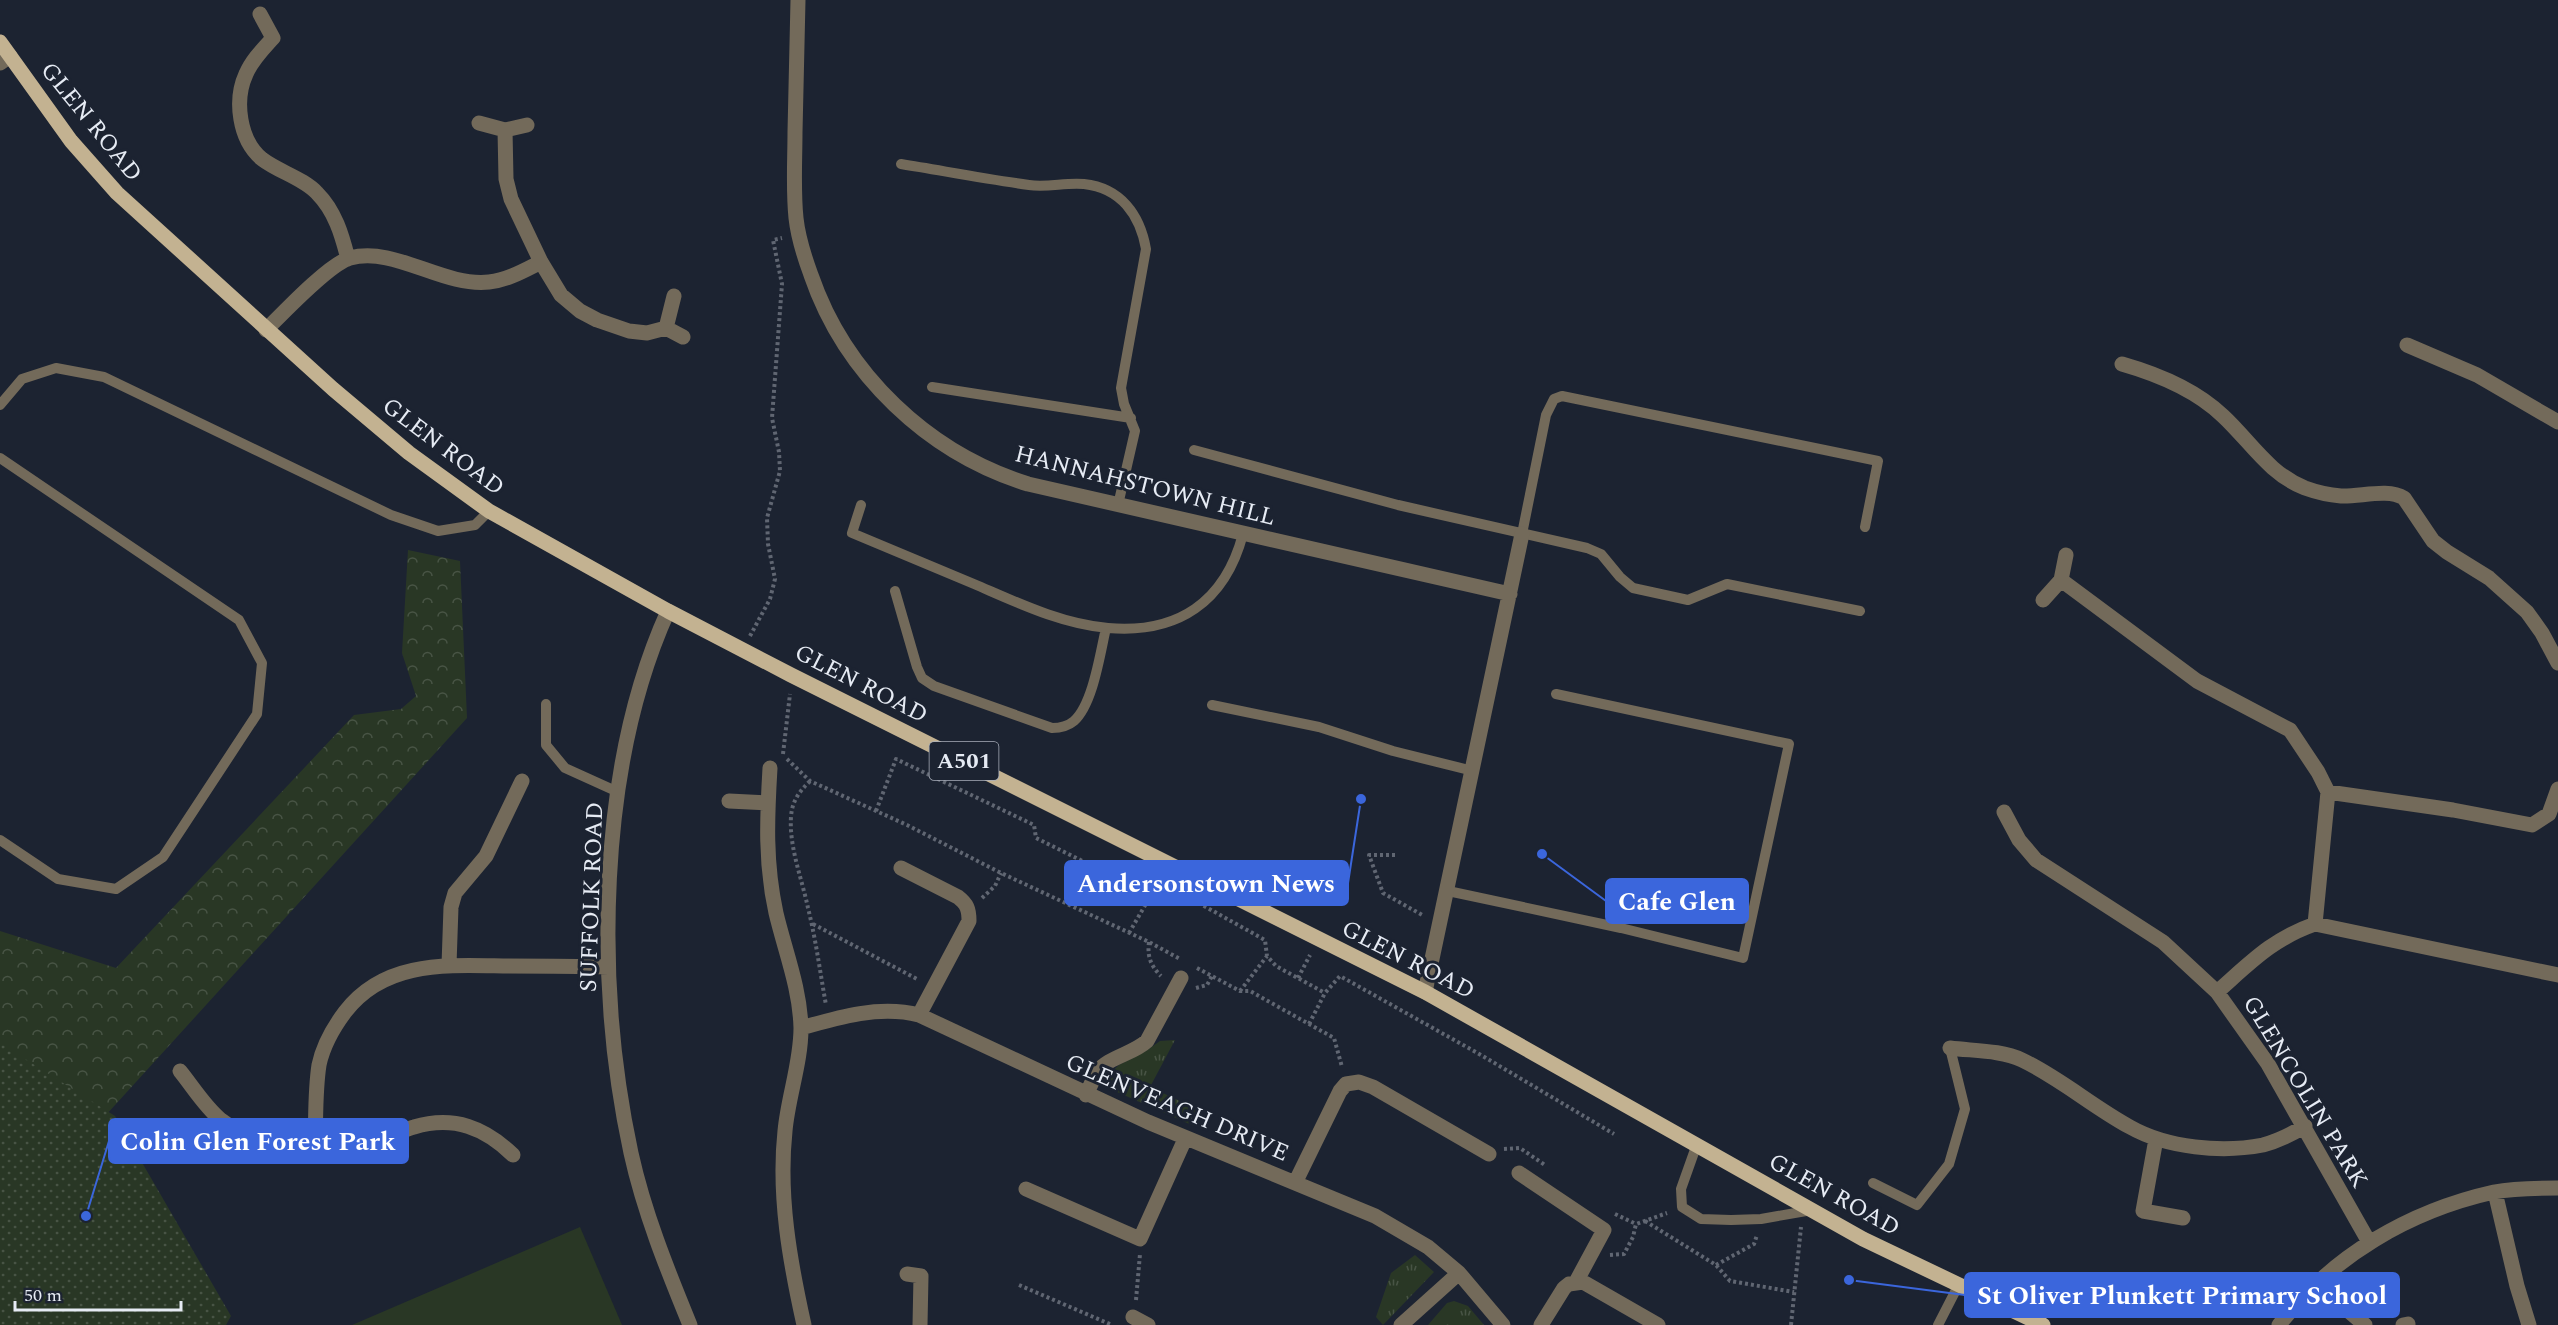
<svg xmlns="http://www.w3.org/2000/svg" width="2558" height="1325" viewBox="0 0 2558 1325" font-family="Spectral,serif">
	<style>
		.grass { fill: url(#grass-tufts) }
		.forest { fill: url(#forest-crowns) }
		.park { fill: url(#park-dots) }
		.garden { fill: #293725 }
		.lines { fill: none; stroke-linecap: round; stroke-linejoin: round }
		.path { stroke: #606672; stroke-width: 4; stroke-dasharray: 3 3; stroke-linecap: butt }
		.lane { stroke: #736a5a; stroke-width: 10 }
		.street { stroke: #736a5a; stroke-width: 15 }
		.primary { stroke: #c3b291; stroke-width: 15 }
		.labels { text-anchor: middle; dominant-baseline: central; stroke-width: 6; stroke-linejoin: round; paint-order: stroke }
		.shield { fill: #1c2331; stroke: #a9afba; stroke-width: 1.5 }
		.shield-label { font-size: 22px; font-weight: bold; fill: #e6ebf4 }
		.street-label { font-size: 24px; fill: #e6ebf4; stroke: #1c2331 }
		.leader { fill: none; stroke: #3b66dc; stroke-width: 2 }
		.callout-dot { fill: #3b66dc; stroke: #1c2331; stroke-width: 2 }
		.callout { fill: #3b66dc; stroke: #3b66dc; stroke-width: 2 }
		.callout-label { font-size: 26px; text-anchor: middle; font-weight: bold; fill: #fff }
	</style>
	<defs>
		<pattern id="grass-tufts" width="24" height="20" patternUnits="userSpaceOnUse" patternTransform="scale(1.5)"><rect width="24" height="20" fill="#293725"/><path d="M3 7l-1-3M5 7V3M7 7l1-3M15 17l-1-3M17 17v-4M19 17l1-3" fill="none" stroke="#485445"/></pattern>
		<pattern id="forest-crowns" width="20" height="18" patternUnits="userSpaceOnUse" patternTransform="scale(1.5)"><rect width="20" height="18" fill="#293725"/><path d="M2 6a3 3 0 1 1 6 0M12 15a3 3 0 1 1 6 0" fill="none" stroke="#485445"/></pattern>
		<pattern id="park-dots" width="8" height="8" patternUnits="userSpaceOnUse" patternTransform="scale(1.5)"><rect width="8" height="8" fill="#293725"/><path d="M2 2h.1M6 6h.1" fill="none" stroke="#485445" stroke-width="1.8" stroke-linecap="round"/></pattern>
	</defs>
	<rect width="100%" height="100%" fill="#1c2331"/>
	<path class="grass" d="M1175 1040 1150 1087 1201 1111 1194 1126 1108 1088 1106 1082 1108 1075 1119 1065 1146 1051 1160 1041Z
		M1415 1255 1434 1272 1383 1325 1376 1317 1391 1273Z
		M1454 1301 1468 1306 1484 1325H1428L1447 1303Z"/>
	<path class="forest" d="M408 550 460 561 467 718 106 1115 0 1325V931L116 968 354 715 401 709 416 696 402 653Z"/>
	<path class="park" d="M0 1043 115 1116 231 1316 226 1325H0Z"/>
	<path class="garden" d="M580 1227 622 1325H352Z"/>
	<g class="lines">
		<path class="path" d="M750 636 770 599 775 579 768 544 767 518 780 471 779 452 772 418 782 284 773 240 782 238
			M783 754 790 694
			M787 759 810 781 907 825 1001 873 1149 942 1180 959
			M810 781C799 792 792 801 791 817 789 847 802 879 808 908 816 940 820 972 826 1005
			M876 811 896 759 1034 825 1036 838 1147 893 1170 887 1265 940 1267 956 1276 966 1325 993
			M1395 855H1369L1383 893 1424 916
			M982 898 995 886 1001 873
			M813 924 917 979
			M1129 933 1147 902V893
			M1149 942C1147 957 1151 966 1161 976
			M1197 968 1240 991H1250L1334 1038 1342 1067
			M1298 978 1310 955
			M1196 988 1207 985 1212 976
			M1240 991 1267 956
			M1309 1024 1325 993 1340 976 1481 1055 1614 1134
			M1504 1149 1520 1148 1545 1165
			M1615 1214 1636 1224
			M1645 1221 1716 1265 1730 1281 1794 1292
			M1610 1255 1624 1254 1633 1237 1636 1224 1667 1213
			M1716 1265 1754 1244 1757 1235
			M1019 1285 1112 1325
			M1136 1300 1140 1254
			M1791 1325 1801 1227"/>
		<path class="lane" d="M901 164C944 171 986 179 1029 185 1047 188 1066 182 1084 184 1121 188 1140 215 1146 249L1121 388 1124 404 1135 431 1118 505
			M932 387 1131 418
			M0 405 22 379 56 368 104 377 391 515 438 531 475 525 489 511
			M1194 450 1398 505 1587 548 1601 554 1620 577 1633 588 1688 600 1727 584 1860 611
			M0 458 239 620 262 663 257 714 163 857 116 889 58 879 0 840
			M861 505 852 533C893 550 933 567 974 584 1016 602 1061 624 1108 628 1178 634 1225 602 1243 534
			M1522 534 1546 415 1554 399 1562 396 1878 461 1865 527
			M895 591 917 667 922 678 934 686 1052 728C1060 728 1067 727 1074 721 1093 704 1100 654 1106 628
			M546 704V745L565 768 618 792
			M1212 705 1319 727 1393 751 1473 771
			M1448 891 1621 928 1743 958 1789 744 1556 694
			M1697 1144 1681 1189 1682 1207 1701 1219 1731 1220 1761 1219 1812 1210
			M1873 1183 1917 1205 1949 1164 1965 1109 1950 1048
			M1938 1325 1958 1286"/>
		<path class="street" d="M798 0C797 44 796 88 795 132 795 160 793 189 796 218 798 237 804 256 811 275 845 374 928 453 1028 484L1510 594
			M260 14 273 38C263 49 252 60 246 74 234 100 239 140 262 159 279 172 303 178 317 193 335 211 342 235 348 259
			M0 63 10 56
			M479 123 505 130 527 125
			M505 130 506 179 511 199 541 262 561 295 580 311 597 320 629 331 647 333 666 328 683 337
			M666 328 674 296
			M266 330C283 313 329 264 350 258 395 246 442 287 489 282 508 280 525 270 541 262
			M2407 345 2477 375 2558 422
			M2122 364C2157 374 2196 390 2223 416 2250 441 2269 474 2305 488 2316 492 2329 495 2341 496 2360 497 2388 488 2404 498L2433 541 2447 552 2489 578 2527 612 2542 633 2558 663
			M2061 580 2197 681 2290 730 2318 772 2328 792 2315 924
			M2043 600 2061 580 2066 555
			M668 611C597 768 595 986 631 1153 644 1212 667 1269 690 1325
			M770 768C767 818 765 863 776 913 785 951 800 988 801 1028 801 1063 788 1097 785 1131 778 1196 790 1262 804 1325
			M2328 792 2453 810 2532 825 2549 814 2558 789
			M729 801 767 803
			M2004 812 2019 840 2036 860 2163 942 2217 992 2268 1064 2369 1242
			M901 868 958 897C967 904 969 909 969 921L919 1015
			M449 965 451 907 455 893 486 856 522 781
			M1425 992 1522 534
			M2217 992C2250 963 2272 939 2315 924L2558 975
			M801 1028C839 1017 880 1005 919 1015L1148 1122 1375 1216 1428 1247 1459 1273 1503 1325
			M1950 1048C1973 1051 2001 1050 2022 1060 2060 1078 2093 1107 2130 1127 2167 1148 2222 1153 2263 1145 2278 1141 2292 1134 2305 1126
			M180 1071C193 1087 205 1107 221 1120 256 1147 297 1144 339 1142 352 1141 367 1142 380 1139 392 1136 403 1130 414 1127 454 1115 485 1128 513 1155
			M1086 1095C1090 1087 1093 1079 1097 1072 1108 1057 1133 1054 1147 1041L1181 978
			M2156 1139 2143 1211 2183 1218
			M315 1143C316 1117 315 1091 319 1065 323 1046 333 1028 345 1012 384 961 445 965 503 966 538 966 573 966 608 967
			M1519 1173 1604 1230 1576 1282
			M1295 1183 1340 1091 1346 1084 1359 1082 1373 1087 1489 1154
			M1026 1189 1140 1239 1185 1139
			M2495 1192 2517 1286 2529 1325
			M907 1274 921 1276 920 1325
			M2317 1284 2365 1325
			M1133 1317 1148 1325
			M1401 1325 1459 1273
			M1541 1325 1564 1288 1569 1284 1583 1282 1658 1325
			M2279 1325C2332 1256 2409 1211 2494 1192 2515 1188 2537 1188 2558 1188
			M2403 1325 2408 1324"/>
		<path class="primary" d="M0 42 71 141 117 193 333 389 409 453 489 511 668 611 791 675 1425 992 1863 1239 2043 1325"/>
	</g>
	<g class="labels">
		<rect class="shield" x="929.5" y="742" width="69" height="38" rx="4.5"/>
		<g class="shield-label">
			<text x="964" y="761">A501</text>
		</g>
		<g class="street-label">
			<text transform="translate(91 122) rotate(51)">GLEN ROAD</text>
			<text transform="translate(443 447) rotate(37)">GLEN ROAD</text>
			<text transform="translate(1145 486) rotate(14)">HANNAHSTOWN HILL</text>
			<text transform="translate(861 684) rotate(27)">GLEN ROAD</text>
			<text transform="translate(592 897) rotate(-88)">SUFFOLK ROAD</text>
			<text transform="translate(1408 960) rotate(27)">GLEN ROAD</text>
			<text transform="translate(2305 1092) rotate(59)">GLENCOLIN PARK</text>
			<text transform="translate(1177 1108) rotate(23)">GLENVEAGH DRIVE</text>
			<text transform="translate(1834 1195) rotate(29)">GLEN ROAD</text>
		</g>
	</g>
	<path class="leader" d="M1361 799L1348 883M1542 854L1606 901M86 1216L109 1141M1849 1280L1965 1295"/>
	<g class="callout-dot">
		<circle cx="1361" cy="799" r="6"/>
		<circle cx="1542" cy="854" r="6"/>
		<circle cx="86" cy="1216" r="6"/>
		<circle cx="1849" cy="1280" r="6"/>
	</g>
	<g class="callout">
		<rect x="1065" y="861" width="283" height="44" rx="6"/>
		<rect x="1606" y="879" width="142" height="44" rx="6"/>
		<rect x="109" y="1119" width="299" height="44" rx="6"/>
		<rect x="1965" y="1273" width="434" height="44" rx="6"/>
	</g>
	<g class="callout-label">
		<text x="1206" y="892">Andersonstown News</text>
		<text x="1677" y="910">Cafe Glen</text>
		<text x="258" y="1150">Colin Glen Forest Park</text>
		<text x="2182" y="1304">St Oliver Plunkett Primary School</text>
	</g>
	<path d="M15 1301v9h166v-9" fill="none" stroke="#e6ebf4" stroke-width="3"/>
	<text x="24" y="1301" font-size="18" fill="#e6ebf4" stroke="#1c2331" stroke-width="4.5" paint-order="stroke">50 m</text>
</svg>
